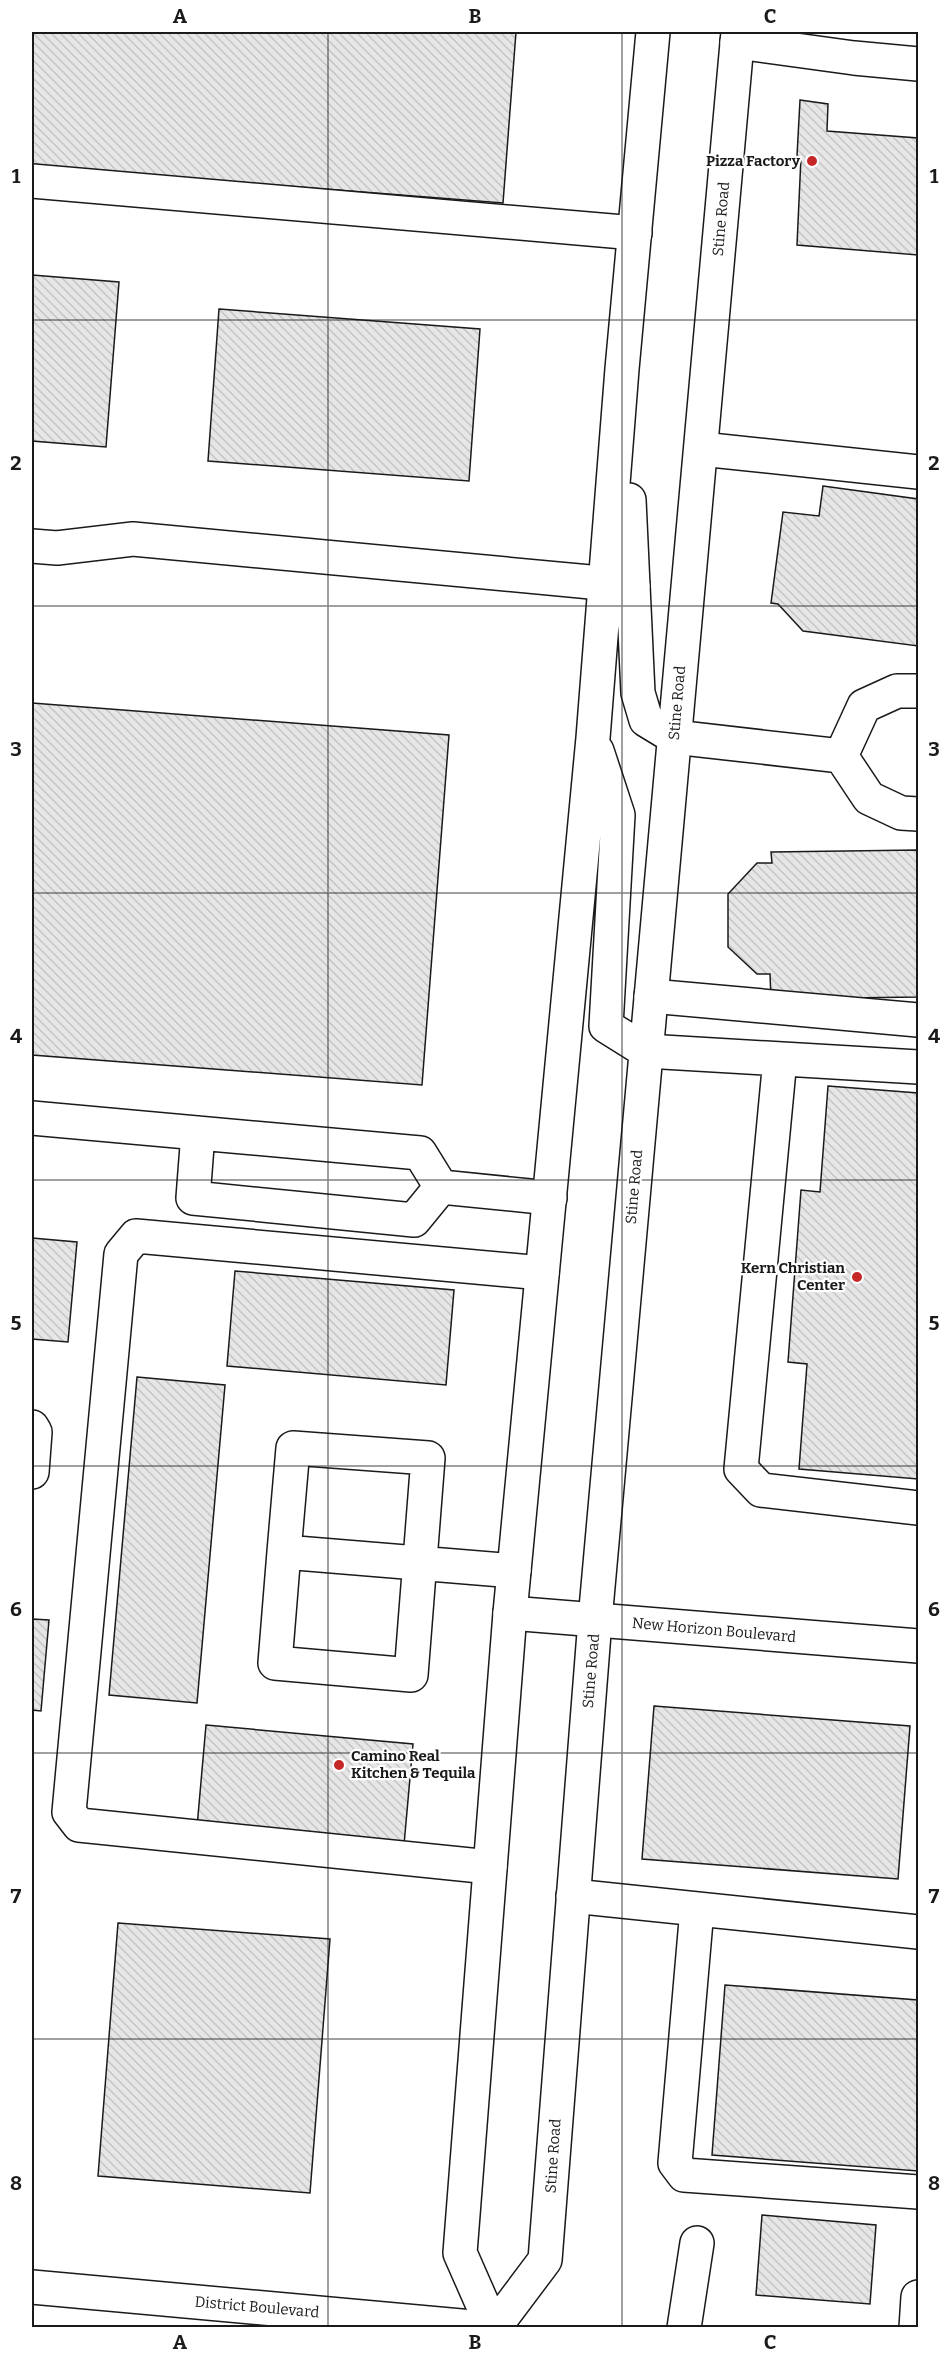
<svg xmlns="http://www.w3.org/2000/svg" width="950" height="2359" viewBox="0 0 950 2359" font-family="Bitter,serif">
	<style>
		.building { fill: url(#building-back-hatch); stroke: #1a1a1a; stroke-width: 1.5 }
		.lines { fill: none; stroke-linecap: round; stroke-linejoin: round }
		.minor-casing { stroke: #1a1a1a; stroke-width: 36 }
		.major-casing { stroke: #1a1a1a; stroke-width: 36 }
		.minor { stroke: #fff; stroke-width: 33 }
		.major { stroke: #fff; stroke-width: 33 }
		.grid { fill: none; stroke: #1a1a1a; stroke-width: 1.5; stroke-opacity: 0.55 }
		.poi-dot { fill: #c62828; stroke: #fff; stroke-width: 2 }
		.labels { text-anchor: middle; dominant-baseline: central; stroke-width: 4.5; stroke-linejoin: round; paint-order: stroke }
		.poi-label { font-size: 15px; font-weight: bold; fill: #1a1a1a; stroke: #fff; text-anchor: end }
		.street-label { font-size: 15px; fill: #1a1a1a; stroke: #fff }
		.neatline { fill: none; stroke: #1a1a1a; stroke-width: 2 }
		.grid-label { font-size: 20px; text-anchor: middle; font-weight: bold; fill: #1a1a1a }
	</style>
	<defs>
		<pattern id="building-back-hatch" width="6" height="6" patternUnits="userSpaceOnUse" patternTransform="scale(1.5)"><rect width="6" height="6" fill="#e6e6e6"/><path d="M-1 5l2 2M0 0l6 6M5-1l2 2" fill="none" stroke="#c5c5c5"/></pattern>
	</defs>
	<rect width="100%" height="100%" fill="#fff"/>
	<path class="building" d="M32 32H516L503 203 32 166Z
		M800 100 828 104 827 131 918 138V255L797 245 801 157 797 156Z
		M32 275 119 282 106 447 32 441Z
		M219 309 480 329 469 481 208 461Z
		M823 486 918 499V646L803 631 778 604 771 603 783 512 819 516Z
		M32 703 449 735 422 1085 32 1055Z
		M918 850V997L771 999 770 974H757L728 947V894L757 863H772L771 852Z
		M828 1086 918 1093V1479L799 1469 807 1364 788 1362 801 1190 820 1192Z
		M32 1238 77 1242 68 1342 32 1339Z
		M235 1271 454 1290 446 1385 227 1366Z
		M137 1377 225 1385 197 1703 109 1695Z
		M32 1619 49 1620 41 1711 32 1710Z
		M654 1706 910 1726 898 1879 642 1859Z
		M206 1725 413 1744 404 1845 197 1827Z
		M118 1923 330 1939 310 2193 98 2176Z
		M725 1985 918 2000V2171L712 2155Z
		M762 2215 876 2225 870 2304 756 2295Z"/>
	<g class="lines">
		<g class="minor-casing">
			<path id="minor" d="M737 42 854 58 918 64
				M32 181 635 233
				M701 449 918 472
				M32 546 57 548 133 539 633 586
				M674 737 841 756 864 706 897 691H918
				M841 756 869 798 901 813 918 814
				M651 996 918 1020
				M646 1051 918 1067
				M780 1059 741 1469 761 1490 918 1508
				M32 1118 420 1153 441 1187 550 1198
				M198 1133 193 1198 414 1220 441 1187
				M32 1427 35 1432 32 1472
				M284 1552 275 1663 411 1675 428 1458 293 1448 284 1552 514 1571
				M510 1613 918 1646
				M490 1867 79 1825 69 1812 121 1254 136 1236 542 1273
				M573 1896 918 1932
				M697 1909 675 2163 684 2175 918 2192
				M32 2287 483 2328
				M684 2328 697 2243
				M916 2328 918 2297"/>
		</g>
		<g class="major-casing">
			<path id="major" d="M629 500 638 693 646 720 674 737
				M597 751 618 815 606 1026 646 1051
				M493 2328 460 2253 510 1613 593 738 622 369 653 32
				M494 2328 545 2260 595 1620 738 32"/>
		</g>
		<use href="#minor" class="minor"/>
		<use href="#major" class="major"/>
	</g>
	<path class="grid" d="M328 32V2328M622 32V2328M32 320H918M32 606H918M32 893H918M32 1180H918M32 1466H918M32 1753H918M32 2039H918"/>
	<g class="poi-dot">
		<circle cx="812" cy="161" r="6"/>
		<circle cx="857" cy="1277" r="6"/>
		<circle cx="339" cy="1765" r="6"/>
	</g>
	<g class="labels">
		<g class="poi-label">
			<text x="800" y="161">Pizza Factory</text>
			<text x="845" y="1268">Kern Christian<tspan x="845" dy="17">Center</tspan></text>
			<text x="351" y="1756" text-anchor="start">Camino Real<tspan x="351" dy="17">Kitchen &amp; Tequila</tspan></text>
		</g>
		<g class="street-label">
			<text transform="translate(721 219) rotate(-85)">Stine Road</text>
			<text transform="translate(677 703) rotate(-85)">Stine Road</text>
			<text transform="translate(634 1187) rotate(-85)">Stine Road</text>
			<text transform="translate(714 1630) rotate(5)">New Horizon Boulevard</text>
			<text transform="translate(591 1671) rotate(-85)">Stine Road</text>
			<text transform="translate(553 2156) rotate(-86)">Stine Road</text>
			<text transform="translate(257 2307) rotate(5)">District Boulevard</text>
		</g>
	</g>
	<rect width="950" height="2359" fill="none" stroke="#ffffff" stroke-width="66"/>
	<rect x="33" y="33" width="884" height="2293" class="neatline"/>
	<g class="grid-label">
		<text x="180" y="23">A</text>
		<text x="475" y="23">B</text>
		<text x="770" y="23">C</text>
		<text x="16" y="183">1</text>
		<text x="934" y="183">1</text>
		<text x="16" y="470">2</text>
		<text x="934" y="470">2</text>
		<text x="16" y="756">3</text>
		<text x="934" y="756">3</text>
		<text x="16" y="1043">4</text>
		<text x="934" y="1043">4</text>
		<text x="16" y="1330">5</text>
		<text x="934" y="1330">5</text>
		<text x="16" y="1616">6</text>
		<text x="934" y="1616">6</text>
		<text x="16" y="1903">7</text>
		<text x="934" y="1903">7</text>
		<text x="16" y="2190">8</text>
		<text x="934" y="2190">8</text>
		<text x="180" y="2349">A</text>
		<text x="475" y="2349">B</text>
		<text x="770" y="2349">C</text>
	</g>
</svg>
